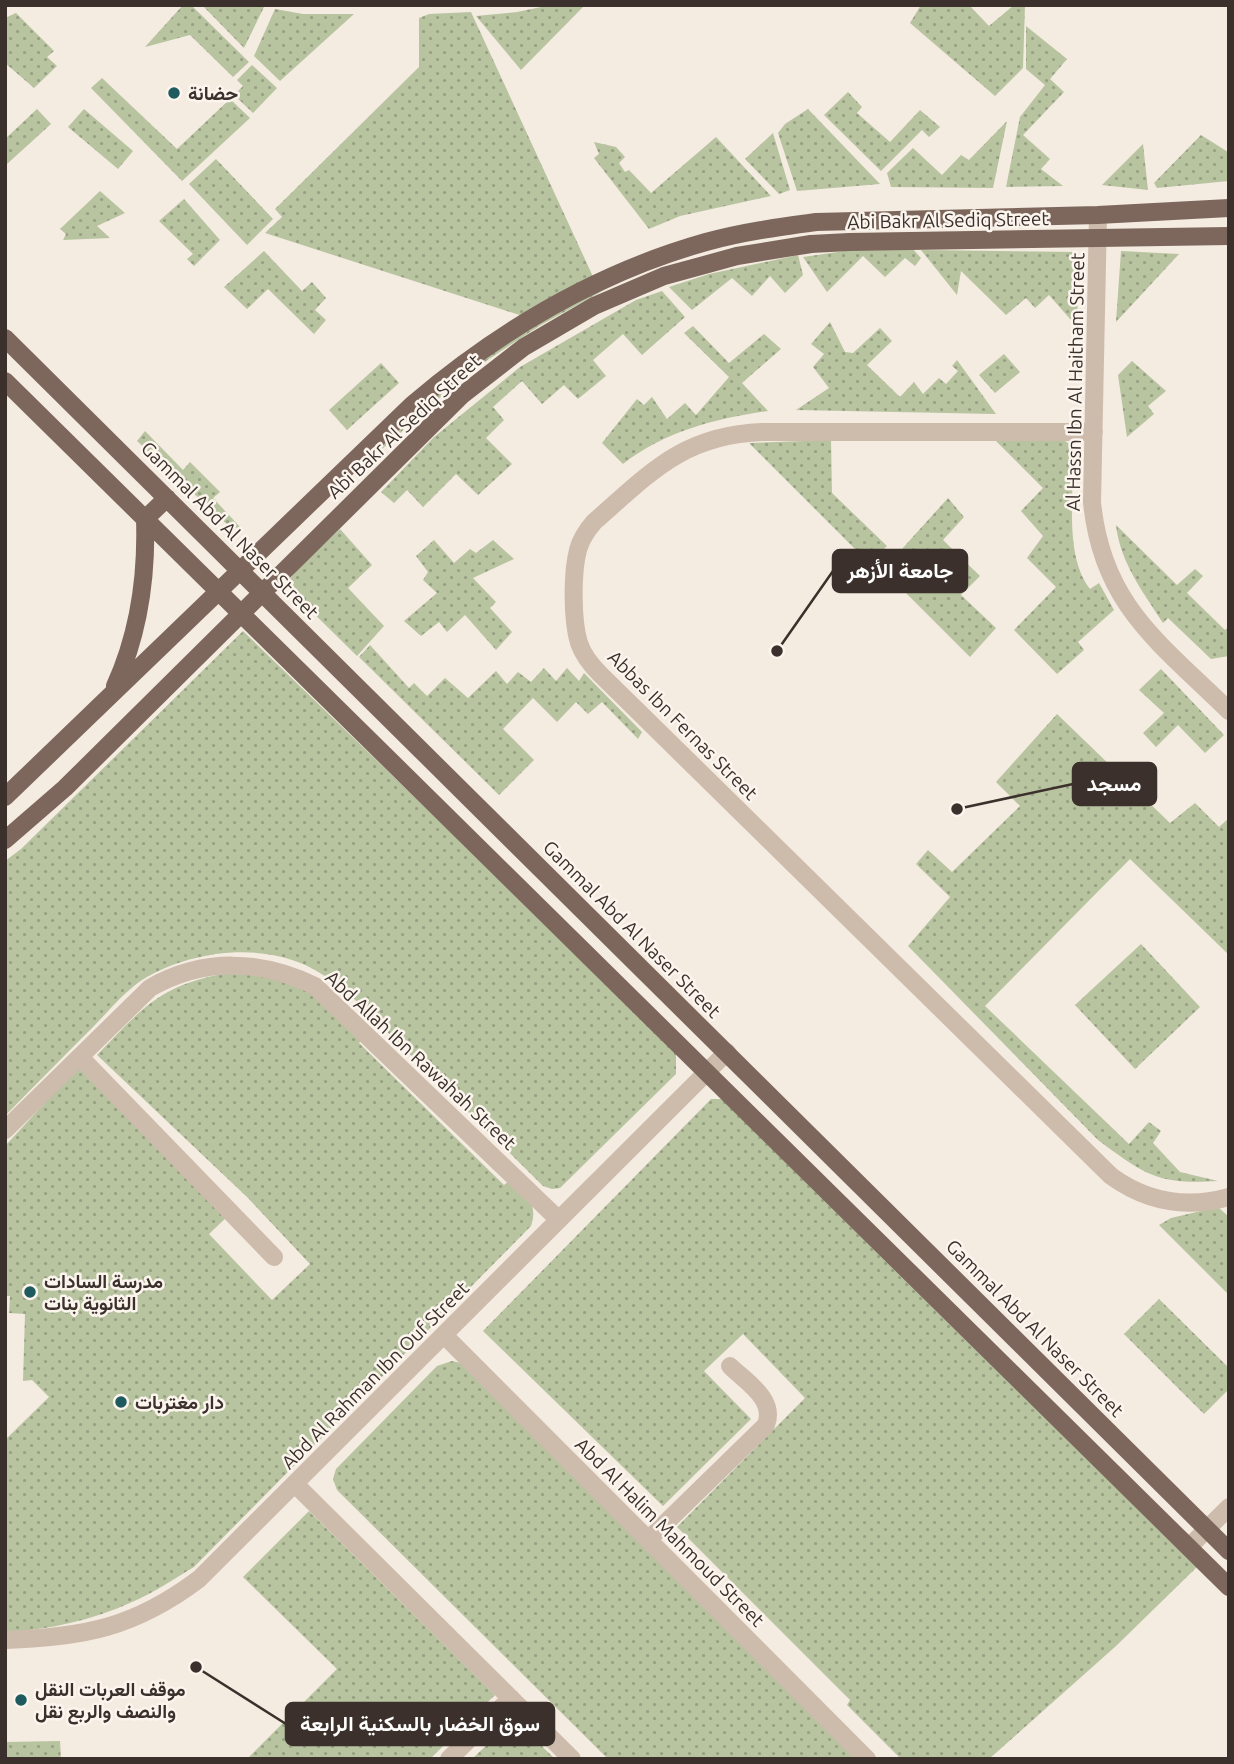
<svg xmlns="http://www.w3.org/2000/svg" width="1234" height="1764" viewBox="0 0 1234 1764" font-family="Ubuntu,Vazirmatn,sans-serif">
	<style>
		.green { fill: url(#green-dots) }
		.lines { fill: none; stroke-linecap: round; stroke-linejoin: round }
		.minor { stroke: #cdbbac; stroke-width: 18 }
		.major { stroke: #7d675c; stroke-width: 18 }
		.poi-dot { fill: #1f5a5e; stroke: #fbf5ee; stroke-width: 2.5 }
		.labels { text-anchor: middle; dominant-baseline: central; stroke-width: 5; stroke-linejoin: round; paint-order: stroke }
		.poi-label { font-size: 19px; font-weight: bold; fill: #3b302b; stroke: #fbf5ee; text-anchor: start }
		.street-label { font-size: 19px; fill: #3b302b; stroke: #fbf5ee }
		.leader { fill: none; stroke: #3b302b; stroke-width: 2.5 }
		.callout-dot { fill: #3b302b; stroke: #fbf5ee; stroke-width: 2.5 }
		.callout { fill: #3b302b; stroke: #3b302b; stroke-width: 2.5 }
		.callout-label { font-size: 21px; text-anchor: middle; font-weight: bold; fill: #fff }
	</style>
	<defs>
		<pattern id="green-dots" width="8" height="8" patternUnits="userSpaceOnUse" patternTransform="scale(1.75)"><rect width="8" height="8" fill="#b8c4a0"/><path d="M2 2h.1M6 6h.1" fill="none" stroke="#97a083" stroke-width="1.8" stroke-linecap="round"/></pattern>
	</defs>
	<rect width="100%" height="100%" fill="#f4ebe1"/>
	<path class="green" d="M183 5H191L249 62 233 77 190 35 145 47Z
		M202 5H260L264 7 244 48Z
		M551 5H585L521 70 476 16 517 12Z
		M921 5H969L989 26 1014 5H1025L1023 68 995 96 910 23Z
		M275 9 303 14H354L280 81 254 56Z
		M471 12 595 281 677 246 848 225 719 243 635 273 541 325 486 361 451 388 365 464 419 403 532 319 265 233 282 217 275 209 419 67V18L429 14Z
		M16 13 54 51 47 57 57 66 34 88 5 63V18Z
		M1026 26 1067 59 1050 79 1064 92 1023 135 1050 159 1041 169 1063 186 1006 187 1020 117 1045 85 1026 69Z
		M252 65 277 88 253 113 234 95 243 86 237 80Z
		M102 78 177 149 230 99 250 118 182 181 91 88Z
		M848 92 862 107 857 113 890 142 920 110 940 127 929 137 922 130 881 171 824 115Z
		M37 109 51 124 7 164 5 139Z
		M84 109 133 151 118 169 68 127Z
		M808 109 880 184 797 191 778 133 785 124Z
		M1007 121 993 188 891 187 887 173 913 148 942 175 961 155 969 160Z
		M773 133 790 190 779 194 745 159Z
		M1201 135 1228 152 1229 181 1157 188 1154 183Z
		M716 137 771 196 680 216 649 229 594 158 599 154 594 142 616 147 625 157 619 163 625 172 629 170 651 193Z
		M1143 144 1148 190 1102 185Z
		M216 159 273 219 247 245 189 184Z
		M100 191 125 213 97 226 110 238 63 240 66 234 60 229Z
		M184 199 220 240 194 266 187 259 193 254 159 221Z
		M912 248 921 258 915 266 905 258 885 277 863 256 827 292 803 257 858 249Z
		M921 250 1076 252 1078 328 1049 295 1035 308 1026 298 1006 315 961 271 957 295Z
		M264 251 302 291 312 282 326 298 315 310 326 320 314 334 268 289 247 309 224 287Z
		M1121 251 1179 254 1116 322Z
		M798 255 803 275 785 293 770 276 752 296 732 278 692 310 669 287 709 274Z
		M662 291 685 317 642 355 623 334 593 360 606 376 578 399 564 385 542 404 522 381 493 407 504 420 486 438 512 464 478 495 456 474 423 507 407 490 394 503 381 492 434 437 520 367 636 300Z
		M830 322 845 352 853 353 880 328 892 341 867 365 900 397 914 382 923 394 939 378 946 384 958 371 952 366 957 360 996 414 796 410 829 388 813 367 824 354 811 344Z
		M693 326 729 363 764 334 781 349 742 383 768 411C714 419 666 431 623 464L602 443 637 399 644 405 652 397 667 419 685 403 696 415 729 377 684 333Z
		M1004 354 1020 372 995 393 979 375Z
		M1132 361 1166 391 1148 406 1154 414 1127 437 1118 375Z
		M381 363 399 383 347 430 329 410Z
		M145 431 183 470 190 462 220 492 213 498 241 528 230 527 137 441Z
		M831 440 832 493 887 546 869 563 749 443Z
		M1063 440 1072 445C1076 487 1062 553 1090 589L1099 583 1114 610 1078 642 1084 650 1057 674 1014 630 1056 587 1027 558 1043 536 1021 511 1043 488 996 441Z
		M948 498 964 517 943 540 980 576 961 595 996 628 970 657 883 570Z
		M1116 525 1177 585 1195 569 1203 576 1187 593 1225 630 1229 626V656L1211 659 1168 618 1163 623C1143 592 1120 562 1116 525Z
		M340 529 372 565 348 588 384 626 357 656 292 592 290 579 298 568Z
		M434 540 454 563 470 549 476 553 493 540 514 559 473 578 496 602 490 608 512 632 496 650 465 615 447 632 439 622 421 636 404 621 437 593 423 580 428 572 416 556Z
		M243 631 676 1050V1074L560 1188 552 1189 543 1186 343 988C327 977 311 966 292 960 245 944 184 954 142 980 123 993 108 1012 92 1028 63 1057 34 1086 5 1116V861L21 849Z
		M370 645 409 688 414 683 427 696 445 678 468 698 496 671 507 684 518 672 531 682 544 668 556 681 567 668 579 681 584 673 642 732 638 739 602 702 588 714 576 702 557 722 533 698 503 729 534 760 499 795 359 657Z
		M1161 669 1224 735 1205 753 1178 725 1156 747 1143 733 1164 713 1139 690Z
		M1057 714 1170 823 1195 803 1219 827 1229 818V955L1130 859 985 1006 1129 1144 1149 1122 1161 1131 1153 1143 1180 1172 1218 1181C1158 1185 1145 1175 1098 1140L908 946 950 897 916 864 928 850 952 872 1020 806 996 782Z
		M1141 944 1200 1007 1135 1069 1075 1005Z
		M227 973 262 974 317 995 365 1036 359 1043 504 1185 509 1181C525 1196 539 1202 531 1226L194 1567C174 1579 153 1593 132 1602 93 1620 48 1630 5 1632V1440L49 1397 32 1380 23 1381 25 1314 9 1313 10 1296H5V1146L79 1066 231 1213 209 1234 272 1300 310 1264 247 1197 97 1055C144 1007 158 986 227 973Z
		M711 1099H722L1198 1566 1116 1646 989 1759H901L847 1705 850 1700 677 1527 805 1398 743 1334 704 1371 751 1419 663 1506 483 1331Z
		M1218 1207 1229 1217V1295L1159 1225 1171 1218Z
		M1159 1299 1229 1368V1389L1204 1414 1124 1334Z
		M452 1361 465 1364 856 1759H608L337 1490 333 1479 336 1469 437 1366Z
		M309 1511 495 1695 430 1759H247L337 1669 243 1577Z
		M514 1719 555 1759H472Z
		M60 1741 61 1759H5V1742Z"/>
	<g class="lines">
		<path class="minor" d="M1098 215 1092 502C1102 605 1160 643 1229 711
			M1094 432H762C683 435 650 473 594 522 587 530 581 539 578 550 572 573 572 620 579 643 583 655 591 665 600 674L1111 1176C1147 1202 1186 1209 1229 1197
			M80 1057 274 1257
			M5 1130 150 988C204 957 261 960 315 986L559 1220
			M444 1335 867 1759
			M295 1484 572 1759
			M648 1540 766 1425C776 1399 746 1382 730 1366
			M1189 1547 1229 1507
			M5 1640C84 1637 134 1628 199 1579L727 1052
			M449 1759 511 1698"/>
		<path class="major" d="M5 338 1229 1551
			M5 381 1229 1587
			M115 686C139 633 147 578 145 519L167 498
			M5 797 413 404C500 330 596 273 706 242 742 232 779 227 816 222L1098 215 1229 208
			M5 840 65 788 461 396 524 347 594 306 664 276 737 256 811 244 849 242 1229 236"/>
	</g>
	<g class="poi-dot">
		<circle cx="174" cy="93" r="7"/>
		<circle cx="30" cy="1292" r="7"/>
		<circle cx="121" cy="1402" r="7"/>
		<circle cx="21" cy="1700" r="7"/>
	</g>
	<g class="labels">
		<g class="poi-label">
			<text x="188" y="93">حضانة</text>
			<text x="44" y="1281">مدرسة السادات<tspan x="44" dy="22">الثانوية بنات</tspan></text>
			<text x="135" y="1402">دار مغتربات</text>
			<text x="35" y="1689">موقف العربات النقل<tspan x="35" dy="22">والنصف والربع نقل</tspan></text>
		</g>
		<g class="street-label">
			<text transform="translate(948 220) rotate(-1)">Abi Bakr Al Sediq Street</text>
			<text transform="translate(1075 382) rotate(-89)">Al Hassn Ibn Al Haitham Street</text>
			<text transform="translate(404 426) rotate(-43)">Abi Bakr Al Sediq Street</text>
			<text transform="translate(230 530) rotate(45)">Gammal Abd Al Naser Street</text>
			<text transform="translate(683 725) rotate(45)">Abbas Ibn Fernas Street</text>
			<text transform="translate(632 929) rotate(45)">Gammal Abd Al Naser Street</text>
			<text transform="translate(421 1060) rotate(43)">Abd Allah Ibn Rawahah Street</text>
			<text transform="translate(1035 1328) rotate(45)">Gammal Abd Al Naser Street</text>
			<text transform="translate(375 1375) rotate(-45)">Abd Al Rahman Ibn Ouf Street</text>
			<text transform="translate(670 1532) rotate(45)">Abd Al Halim Mahmoud Street</text>
		</g>
	</g>
	<path class="leader" d="M777 651L833 571M957 809L1073 784M196 1667L286 1724"/>
	<g class="callout-dot">
		<circle cx="777" cy="651" r="7"/>
		<circle cx="957" cy="809" r="7"/>
		<circle cx="196" cy="1667" r="7"/>
	</g>
	<g class="callout">
		<rect x="833" y="550" width="134" height="42" rx="7"/>
		<rect x="1073" y="763" width="83" height="42" rx="7"/>
		<rect x="286" y="1703" width="268" height="42" rx="7"/>
	</g>
	<g class="callout-label">
		<text x="900" y="578">جامعة الأزهر</text>
		<text x="1114" y="791">مسجد</text>
		<text x="420" y="1731">سوق الخضار بالسكنية الرابعة</text>
	</g>
	<rect width="1234" height="1764" fill="none" stroke="#3b302b" stroke-width="14"/>
</svg>
